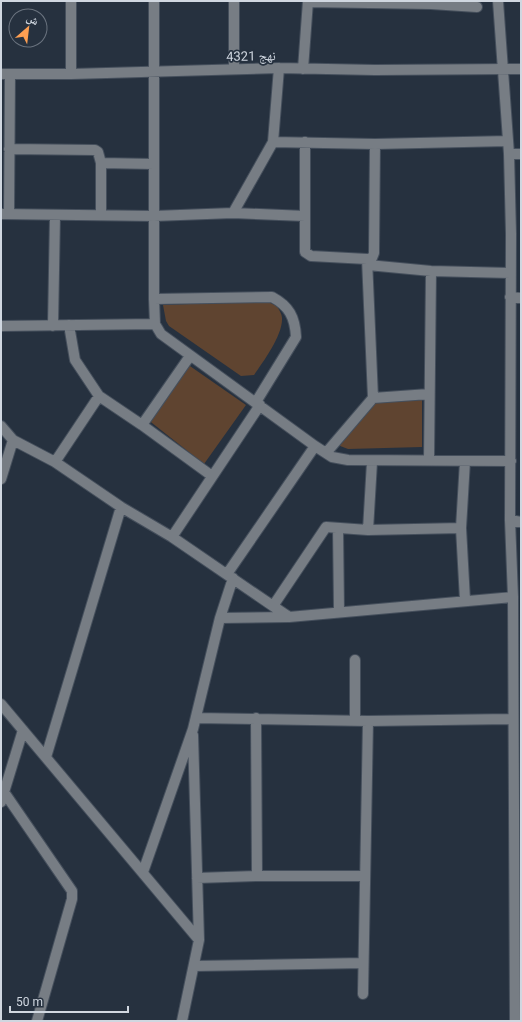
<svg xmlns="http://www.w3.org/2000/svg" width="522" height="1022" viewBox="0 0 522 1022" font-family="Roboto,'Noto Naskh Arabic',sans-serif">
	<style>
		.green { fill: #5f4430 }
		.lines { fill: none; stroke-linecap: round; stroke-linejoin: round }
		.minor-casing { stroke: #454f5c; stroke-width: 12 }
		.minor { stroke: #777d84; stroke-width: 10 }
		.labels { text-anchor: middle; dominant-baseline: central; stroke-width: 3.5; stroke-linejoin: round; paint-order: stroke }
		.street-label { font-size: 13px; fill: #d0d7e0; stroke: #26313f }
	</style>
	<rect width="100%" height="100%" fill="#26313f"/>
	<path class="green" d="M266 301 277 306C279 310 282 314 282 318 283 335 263 362 254 375L241 376 169 326 166 321 163 305Z
		M187 364 246 405 204 464 147 419Z
		M422 399V447L348 449 335 444 368 400Z"/>
	<g class="lines">
		<g class="minor-casing">
			<path id="minor" d="M71 1V74
				M154 1V299L155 324 161 334 315 446 332 457 348 460 511 461
				M498 1 509 154 511 234 510 520 513 597 515 1021
				M308 2 431 4 477 7
				M279 68 273 142 375 144 508 141
				M234 69V1
				M303 69 308 1
				M1 74H71L279 68 375 70 521 69
				M305 142V252L311 256 367 259 372 258 374 253 375 144
				M9 149 95 150 98 152 101 163V215
				M509 154H521
				M101 163 154 164
				M233 213 273 142
				M1 214 154 216 233 213 305 216
				M9 214 10 74
				M368 265 431 271 510 273
				M510 297 521 298
				M154 299 272 297C289 306 295 317 296 337L256 402
				M69 325 75 360 99 396 142 425 212 476
				M1 326 155 324
				M53 326 55 215
				M373 398 429 394
				M142 425 190 356
				M1 426 13 440 55 462 121 507 172 537 289 617
				M326 453 373 398 367 259
				M429 460 431 271
				M55 462 99 396
				M1 479 13 440
				M510 520 521 522
				M338 528 339 611
				M368 530 372 462
				M172 537 260 405
				M227 574 315 446
				M465 600 461 528 465 461
				M273 606 326 527 368 530 461 528
				M220 618 289 617 513 597
				M1 704 199 940
				M196 718 368 721 512 719
				M256 718 257 876
				M355 721V660
				M46 757 121 507
				M4 792 72 891V899L37 1021
				M1 802 23 730
				M143 872 193 729 220 618 233 578
				M197 878 257 876H364
				M194 966 363 963
				M363 994 368 721
				M182 1021 199 940 193 735"/>
		</g>
		<use href="#minor" class="minor"/>
	</g>
	<g class="labels">
		<g class="street-label">
			<text transform="translate(251 56) rotate(-1)">نهج 4321</text>
		</g>
	</g>
	<rect width="522" height="1022" fill="none" stroke="#d0d7e0" stroke-width="4"/>
	<g transform="translate(28 28) rotate(28)"><circle r="19" fill="#26313f" stroke="#6a737f"/>
	<path d="M0-3L7 15L0 10L-7 15Z" fill="#fc9e52"/>
	<text y="-6" font-size="11" font-weight="bold" text-anchor="middle" fill="#d0d7e0">ش</text>
	</g>
	<path d="M10 1006v6h118v-6" fill="none" stroke="#d0d7e0" stroke-width="2"/>
	<text x="16" y="1006" font-size="12" fill="#d0d7e0" stroke="#26313f" stroke-width="3" paint-order="stroke">50 m</text>
</svg>
